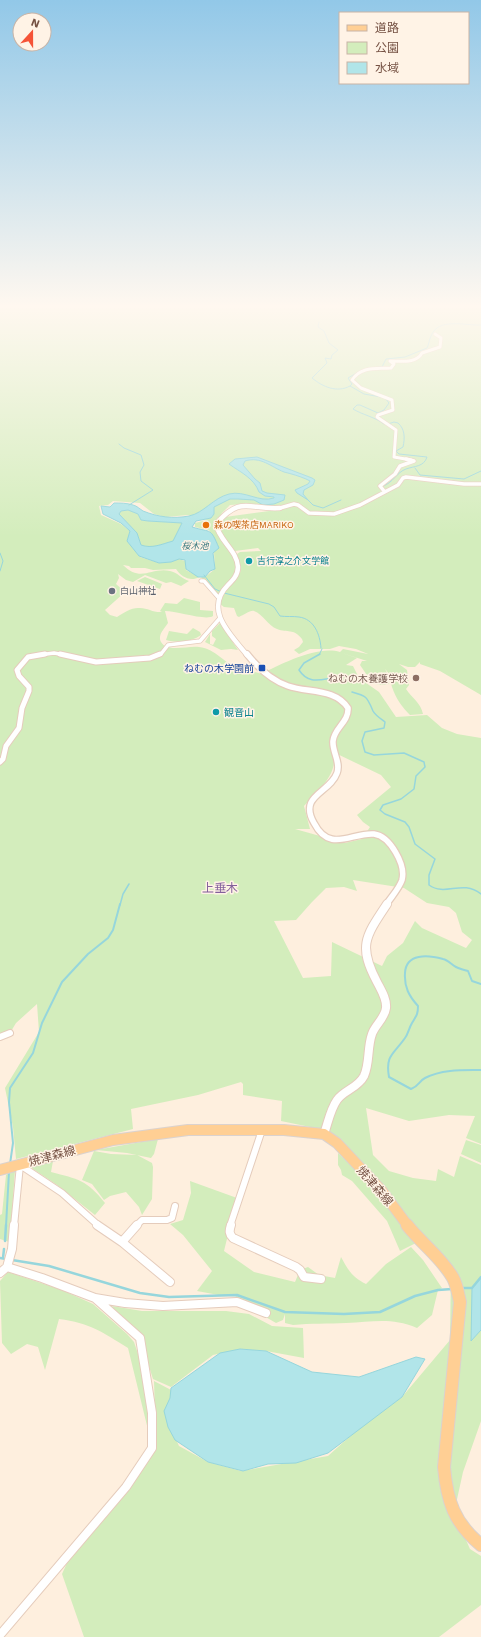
<svg xmlns="http://www.w3.org/2000/svg" width="481" height="1637" viewBox="0 0 481 1637" font-family="'Work Sans','Noto Sans JP',sans-serif">
	<style>
		.green { fill: #d3edbc; fill-rule: evenodd }
		.water { fill: #b1e5e9; stroke: #96d6dc; fill-rule: evenodd }
		.lines { fill: none; stroke-linecap: round; stroke-linejoin: round }
		.stream-far3 { stroke: #96d6dc; stroke-width: 1 }
		.stream-far2 { stroke: #96d6dc; stroke-width: 1.5 }
		.stream-far1 { stroke: #96d6dc; stroke-width: 2 }
		.stream { stroke: #96d6dc; stroke-width: 2.5 }
		.minor-far4-casing { stroke: #e5ccbc; stroke-width: 4 }
		.minor-far3-casing { stroke: #e5ccbc; stroke-width: 5 }
		.minor-far2-casing { stroke: #e5ccbc; stroke-width: 7 }
		.minor-far1-casing { stroke: #e5ccbc; stroke-width: 8 }
		.minor-casing { stroke: #e5ccbc; stroke-width: 10 }
		.tertiary-far2-casing { stroke: #e5ccbc; stroke-width: 6 }
		.tertiary-far1-casing { stroke: #e5ccbc; stroke-width: 8 }
		.tertiary-casing { stroke: #e5ccbc; stroke-width: 10 }
		.primary-far1-casing { stroke: #dbd2ce; stroke-width: 12 }
		.primary-casing { stroke: #dbd2ce; stroke-width: 14 }
		.minor-far4 { stroke: #fff; stroke-width: 3 }
		.minor-far3 { stroke: #fff; stroke-width: 3.5 }
		.minor-far2 { stroke: #fff; stroke-width: 5 }
		.minor-far1 { stroke: #fff; stroke-width: 6 }
		.minor { stroke: #fff; stroke-width: 8 }
		.tertiary-far2 { stroke: #fff; stroke-width: 4.5 }
		.tertiary-far1 { stroke: #fff; stroke-width: 5.5 }
		.tertiary { stroke: #fff; stroke-width: 8 }
		.primary-far1 { stroke: #ffcf94; stroke-width: 10 }
		.primary { stroke: #ffcf94; stroke-width: 12 }
		.food-dot { fill: #e8710a; stroke: #fff3e6; stroke-width: 1.5 }
		.culture-dot { fill: #0f9aa8; stroke: #fff3e6; stroke-width: 1.5 }
		.worship-dot { fill: #6b7280; stroke: #fff3e6; stroke-width: 1.5 }
		.transit-dot { fill: #1a4fb4; stroke: #fff3e6; stroke-width: 1.5 }
		.education-dot { fill: #8d6e63; stroke: #fff3e6; stroke-width: 1.5 }
		.labels { text-anchor: middle; dominant-baseline: central; stroke-width: 3; stroke-linejoin: round; paint-order: stroke }
		.far-food-label { font-size: 9px; fill: #c56008; stroke: #fff3e6; text-anchor: start }
		.far-water-label { font-size: 9px; font-style: italic; fill: #36777e; stroke: #fff3e6 }
		.far-culture-label { font-size: 9px; fill: #0d838f; stroke: #fff3e6; text-anchor: start }
		.far-worship-label { font-size: 9px; fill: #5b616d; stroke: #fff3e6; text-anchor: start }
		.transit-label { font-size: 10px; fill: #164399; stroke: #fff3e6; text-anchor: end }
		.education-label { font-size: 10px; fill: #785e54; stroke: #fff3e6; text-anchor: end }
		.culture-label { font-size: 10px; fill: #0d838f; stroke: #fff3e6; text-anchor: start }
		.quarter-label { font-size: 12px; fill: #825f9b; stroke: #fff3e6 }
		.near-street-label { font-size: 12px; fill: #765244; stroke: #fff3e6 }
	</style>
	<rect width="100%" height="100%" fill="#feefde"/>
	<path class="green" d="M0 308H481V695L440 671 420 664V662L415 667H408L399 664 407 670 409 685 406 689C412 698 421 703 423 714L410 715C402 707 396 699 392 687 390 680 391 675 385 669L390 678 389 684 381 685 371 683V681L360 665 362 661H367L342 653 357 658 346 665 353 666 359 678 379 692 396 717 427 715 442 728 457 734 481 738V1144L466 1138 475 1116 449 1115 409 1121 366 1108 373 1155 389 1171 413 1178 436 1181 438 1169 454 1177 460 1156 481 1165V1421L463 1472 454 1513 470 1549 481 1556V1605L439 1637H84L62 1574 73 1550 111 1505 156 1445 154 1381 173 1391 165 1415 179 1446 208 1462 241 1471 328 1456 357 1430 402 1397 450 1340 451 1269 340 1138 315 1128 281 1121 282 1101 243 1095V1084L241 1082 198 1095 131 1109 133 1129 16 1159 13 1127 5 1088 39 1032 37 1004 16 1023 10 1033 0 1036ZM113 501 140 503 154 514 165 517 188 515 207 520 195 523V527L209 530 219 548 214 552 215 569 205 577H201L218 597C224 590 232 583 237 575 243 562 221 538 214 529L222 513 230 505 246 504 277 510 225 517C215 530 222 542 235 551L258 548 261 551 240 552 237 554 241 568 240 573 221 596 220 604 224 607 234 608 237 616 239 617C244 615 250 610 254 611 263 614 268 626 277 629 288 633 293 628 302 639L303 642 299 647 294 650 299 654 310 649H330L339 646 356 649 368 654 343 649 340 652C318 645 281 664 261 674 255 671 247 672 240 670 225 664 216 649 199 647 190 645 167 653 161 642 157 635 165 628 168 623L165 611C177 611 206 621 213 616V611L200 610V602L184 598 177 604 165 603 160 611 162 612C153 613 147 607 138 608 131 608 123 613 117 617L110 615 105 610 125 592 116 584 119 578 118 574 126 580 133 582 145 575 166 583 171 582 181 586 189 581C182 579 177 572 170 571 151 567 141 583 123 565L129 566 131 568H145L153 570 176 569C181 577 191 582 199 577L186 570 185 561 178 559 171 562 159 563 140 557 127 541 130 531 121 524 101 515 99 506 108 505ZM331 751 381 775 391 787 357 815 363 822 370 827 362 839 345 843 295 829H310L304 806C316 793 343 770 331 751ZM353 880 404 888 427 903 449 907 456 913 462 932 472 940 466 948 422 928 415 921 403 943 387 956 382 966 332 942 331 976 303 978 274 921 296 920 312 902 326 888 344 887 357 891Z
		M128 510 138 514 141 520 146 521 182 523 173 541C162 544 152 549 141 545L137 533 119 514 121 511Z
		M145 577 162 584 160 589 137 581Z
		M220 623 238 650 231 649 221 650 205 642 210 634V644L213 645 216 639 212 636V631Z
		M193 628 200 632 201 635C192 642 176 643 166 640L169 631 187 634Z
		M158 1139 154 1154 151 1158 127 1153 96 1150Z
		M466 1140 481 1145V1163L461 1154Z
		M94 1151 111 1154 137 1155 152 1163 153 1167 152 1199 142 1215 139 1207 126 1192 110 1196 104 1200 92 1184 82 1180Z
		M338 1153 381 1194 416 1243 400 1251 387 1221 352 1181 342 1175 341 1170 338 1165Z
		M53 1161 51 1172C78 1179 87 1180 105 1203L95 1215 57 1185 30 1167Z
		M15 1170 10 1240 9 1242 0 1239V1215L2 1214 6 1175Z
		M190 1181 237 1198 224 1251 254 1272 295 1282 300 1270 308 1267 319 1275 335 1278 341 1257C348 1270 352 1277 366 1284L386 1264 411 1247 423 1260 442 1288 438 1290 432 1315 417 1328C391 1317 373 1322 346 1323 328 1324 311 1323 293 1325L285 1323V1314L283 1320 276 1323 250 1308 234 1295 224 1296 197 1291 212 1271 183 1235 170 1224 183 1220 191 1193Z
		M8 1272 62 1290 93 1304 127 1334 134 1342 140 1360 152 1446 128 1348C102 1332 90 1323 59 1319L45 1370 38 1347 27 1344 11 1354 2 1343 0 1281Z
		M112 1306 142 1311H226L249 1314 272 1326 303 1328 304 1358 266 1351 240 1349 213 1355 171 1387 153 1379 140 1338 126 1327Z"/>
	<path class="water" d="M257 457 312 478 315 480 313 485 304 490 303 494 308 500 297 493 295 490 308 484 310 481 306 479C299 476 292 474 284 472 271 467 261 456 245 461L243 465 255 479 260 483 262 491 267 493 285 495 284 500 274 504 263 505 254 500 238 499H230L214 507V514L211 518 196 521 192 527C212 533 210 527 219 548L213 553 215 569 210 571 205 577H198L186 569 185 560 179 559 171 562 159 563 139 556 127 541 130 531 121 523 103 514 101 506 110 507 114 503C120 503 127 503 133 505 137 506 140 509 143 511 158 517 173 519 189 516 204 513 213 498 229 494 245 490 259 503 274 498V497L265 496 259 492C254 478 240 472 229 464L235 459ZM128 510 138 514 141 520 148 521 182 523 173 541C162 544 152 549 141 545L137 533 119 514 121 511Z
		M481 1278V1330L471 1341 472 1288Z
		M240 1349 266 1351 312 1372 359 1377 416 1357 425 1359 402 1397 328 1453 296 1463 268 1464 243 1471 208 1462 175 1440 168 1427 164 1411 170 1398 171 1388 220 1353Z"/>
	<g class="lines">
		<path class="stream-far3" d="M319 322 318 327 324 331 329 343 338 350 332 355 331 359 325 358 327 363 312 378C323 387 337 393 350 386L364 394 381 397
			M379 367H382L386 359 405 357 427 348C429 344 429 340 431 336 438 317 466 326 481 325
			M350 386 352 384 348 378 360 371
			M384 424C375 417 363 415 353 409L357 405H360L378 413 384 410 389 403 385 398
			M119 444 124 448 141 455 144 465 140 472 141 481 153 490 129 505
			M415 468 420 475 464 479 481 471
			M383 486C393 483 397 472 406 469 414 466 424 467 427 457L399 454 396 451 403 447C405 438 405 429 398 423L394 422 388 424
			M307 499 313 505 323 508 341 500
			M0 553 3 561 0 571
			M204 575 215 589 224 593 269 604 274 607 280 616C286 617 293 616 299 617 314 619 320 634 321 648
			M319 655 322 649"/>
		<path class="stream-far2" d="M320 654 304 663 299 670C308 684 319 680 333 678L336 680
			M352 692C367 696 367 697 373 711 375 715 381 719 385 722L384 728 365 732 362 741 365 752 374 755 404 753 424 762 425 767 416 776 414 789 401 799 383 805 380 810 385 814 405 822 409 827 415 844 435 859 429 875V885C446 897 462 879 481 894
			M120 905 123 894 129 884"/>
		<path class="stream-far1" d="M481 984 472 981 468 971C464 970 460 969 456 967 452 965 448 960 443 959 428 955 406 953 405 973 404 987 409 996 418 1006 418 1015 416 1016 412 1023 409 1028 408 1034 405 1038 394 1054 385 1055 389 1077L411 1089C419 1086 419 1081 425 1078 442 1069 463 1070 481 1070
			M10 1164 13 1143 9 1102 10 1088 33 1053 42 1023 62 982 88 954 108 938 113 930 120 904
			M6 1226 9 1172"/>
		<path class="stream" d="M5 1241 6 1225
			M0 1258 6 1259
			M3 1258 4 1249
			M12 1260 49 1266 140 1293 169 1297 237 1295 285 1312 344 1314 380 1312 415 1296 438 1290 452 1289
			M461 1288H472L481 1277"/>
		<g class="minor-far4-casing">
			<path id="minor-far4" d="M411 460 394 457 396 430 377 417 378 415 393 410 392 400 361 388 352 380C361 366 376 369 391 368L394 364 390 361C400 361 416 364 422 353L440 347 441 338 435 334"/>
		</g>
		<g class="minor-far3-casing">
			<path id="minor-far3" d="M384 491 380 486 395 474 400 466 414 461 406 459
				M280 508 294 504 298 505 309 513 334 514 360 505 398 485 403 478 406 477 464 484H481
				M201 581H204L218 597
				M39 655 54 653 65 655
				M157 655 161 654 168 645 200 641 220 618"/>
		</g>
		<g class="minor-far2-casing">
			<path id="minor-far2" d="M60 654 96 662 150 658 160 654
				M0 762 3 759 6 746 19 728 22 708 29 691V687L19 676 17 670 28 657 45 654"/>
		</g>
		<g class="minor-far1-casing">
			<path id="minor-far1" d="M0 1037 10 1033
				M14 1226 20 1165 62 1193 99 1226
				M136 1226 142 1220H167L172 1218 175 1206
				M230 1226 262 1130"/>
		</g>
		<g class="minor-casing">
			<path id="minor" d="M97 1225 122 1242 170 1282
				M231 1225C229 1231 229 1234 233 1238L296 1267 300 1270 304 1277 321 1279
				M122 1242 137 1225
				M7 1267 42 1278 95 1298 125 1303 163 1306 237 1302 266 1313
				M0 1273 7 1267 12 1249 14 1225
				M0 1635 126 1487 152 1448V1413L140 1338 95 1298"/>
		</g>
		<g class="tertiary-far2-casing">
			<path id="tertiary-far2" d="M247 655C231 635 203 610 228 585 233 580 238 575 238 567 237 550 219 541 216 524 241 495 248 510 280 508"/>
		</g>
		<g class="tertiary-far1-casing">
			<path id="tertiary-far1" d="M247 654C258 668 271 680 288 686 308 693 335 688 348 708 349 722 334 728 333 741 332 752 341 762 337 773 330 793 298 795 314 823 330 854 352 832 374 834 390 836 406 865 402 880 399 889 391 897 386 905"/>
		</g>
		<g class="tertiary-casing">
			<path id="tertiary" d="M324 1134C328 1123 330 1110 337 1100 344 1090 358 1088 364 1076 370 1063 367 1048 372 1034 375 1025 385 1018 386 1008 387 999 381 990 377 982 358 946 365 937 387 904"/>
		</g>
		<g class="primary-far1-casing">
			<path id="primary-far1" d="M0 1170 113 1140 188 1130H284L324 1134 337 1143 382 1191 408 1226"/>
		</g>
		<g class="primary-casing">
			<path id="primary" d="M407 1225C421 1243 442 1258 453 1278 457 1285 458 1294 460 1302L444 1467C447 1501 454 1523 481 1545"/>
		</g>
		<use href="#minor-far4" class="minor-far4"/>
		<use href="#minor-far3" class="minor-far3"/>
		<use href="#minor-far2" class="minor-far2"/>
		<use href="#minor-far1" class="minor-far1"/>
		<use href="#minor" class="minor"/>
		<use href="#tertiary-far2" class="tertiary-far2"/>
		<use href="#tertiary-far1" class="tertiary-far1"/>
		<use href="#tertiary" class="tertiary"/>
		<use href="#primary-far1" class="primary-far1"/>
		<use href="#primary" class="primary"/>
	</g>
	<linearGradient id="sky" x2="0" y2="1"><stop stop-color="#92c8e8"/><stop offset="0.57" stop-color="#fff8f0"/><stop offset="1" stop-color="#fff8f0" stop-opacity="0"/></linearGradient>
	<rect width="481" height="537" fill="url(#sky)"/>
	<circle class="food-dot" cx="206" cy="525" r="4"/>
	<g class="culture-dot">
		<circle cx="249" cy="561" r="4"/>
		<circle cx="216" cy="712" r="4"/>
	</g>
	<circle class="worship-dot" cx="112" cy="591" r="4"/>
	<rect class="transit-dot" x="258" y="664" width="8" height="8" rx="2"/>
	<circle class="education-dot" cx="416" cy="678" r="4"/>
	<g class="labels">
		<g class="far-food-label">
			<text x="214" y="525">森の喫茶店MARIKO</text>
		</g>
		<g class="far-water-label">
			<text x="195" y="546">桜木池</text>
		</g>
		<g class="far-culture-label">
			<text x="257" y="561">吉行淳之介文学館</text>
		</g>
		<g class="far-worship-label">
			<text x="120" y="591">白山神社</text>
		</g>
		<g class="transit-label">
			<text x="254" y="668">ねむの木学園前</text>
		</g>
		<g class="education-label">
			<text x="408" y="678">ねむの木養護学校</text>
		</g>
		<g class="culture-label">
			<text x="224" y="712">観音山</text>
		</g>
		<g class="quarter-label">
			<text x="220" y="888">上垂木</text>
		</g>
		<g class="near-street-label">
			<text transform="translate(52 1156) rotate(-15)">焼津森線</text>
			<text transform="translate(375 1186) rotate(49)">焼津森線</text>
		</g>
	</g>
	<rect x="339" y="12" width="130" height="72" fill="#fff3e6" stroke="#c8b3a5"/>
	<rect x="347" y="25" width="20" height="6" fill="#ffcf94" stroke="#c8b3a5"/>
	<text x="375" y="32" font-size="12" fill="#765244">道路</text>
	<rect x="347" y="42" width="20" height="12" fill="#d3edbc" stroke="#c8b3a5"/>
	<text x="375" y="52" font-size="12" fill="#765244">公園</text>
	<rect x="347" y="62" width="20" height="12" fill="#b1e5e9" stroke="#c8b3a5"/>
	<text x="375" y="72" font-size="12" fill="#765244">水域</text>
	<g transform="translate(32 32) rotate(21)"><circle r="19" fill="#fff3e6" stroke="#c8b3a5"/>
	<path d="M0-3L7 15L0 10L-7 15Z" fill="#f55337"/>
	<text y="-6" font-size="11" font-weight="bold" text-anchor="middle" fill="#765244">N</text>
	</g>
</svg>
